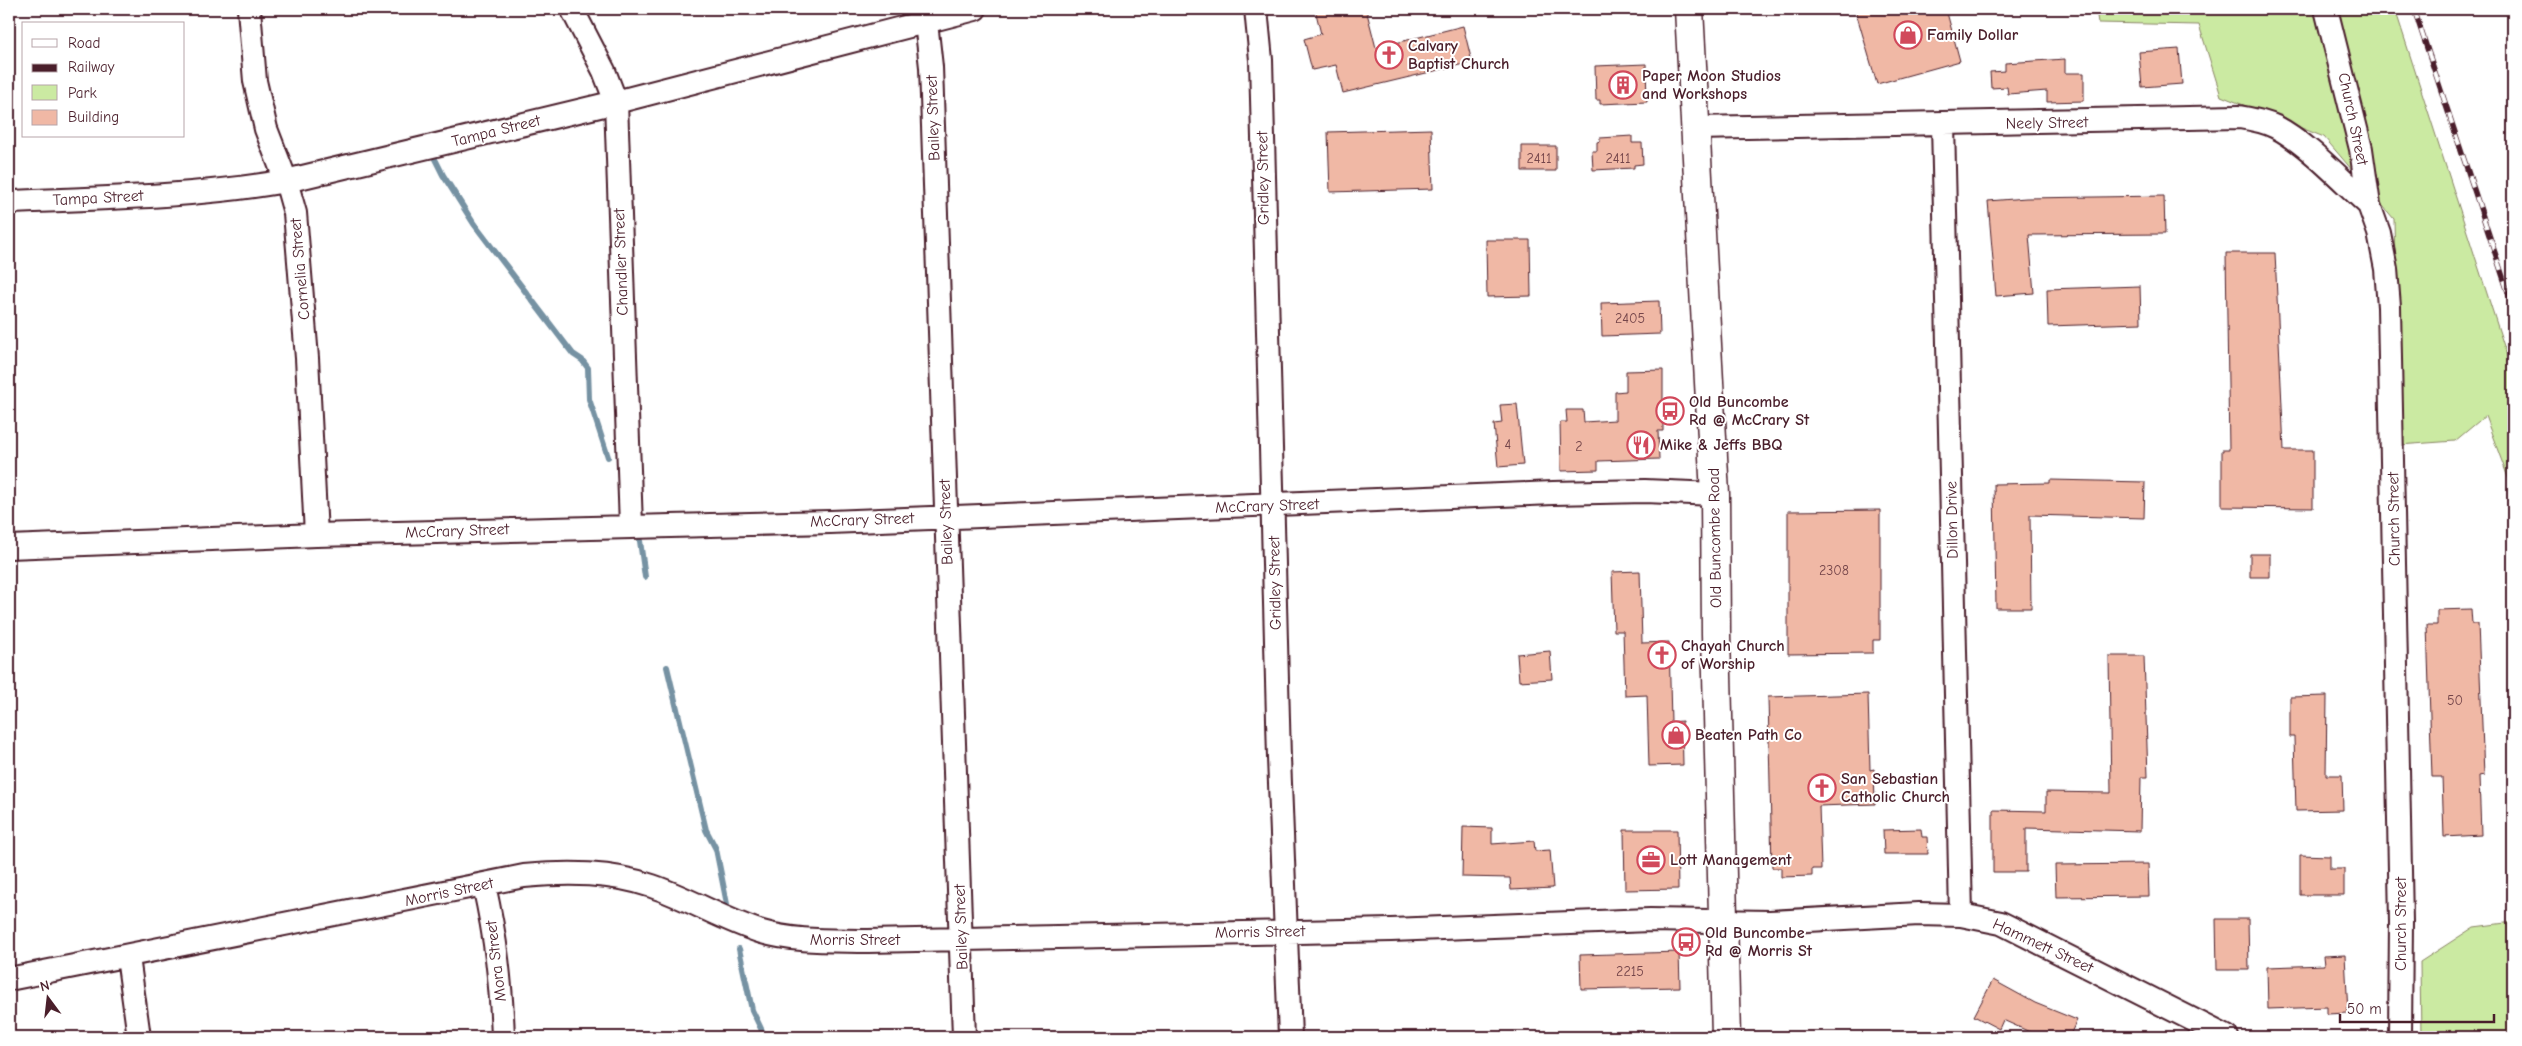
<svg xmlns="http://www.w3.org/2000/svg" width="2522" height="1046" viewBox="0 0 2522 1046" font-family="'Comic Neue',sans-serif">
	<style>
		.green { fill: #cbeaa2; stroke: #8a8466 }
		.lines { fill: none; stroke-linecap: round; stroke-linejoin: round }
		.stream { stroke: #7692a3; stroke-width: 6 }
		.building { fill: #f0b8a5; stroke: #4a1f2b }
		.minor-casing { stroke: #4a1f2b; stroke-width: 26 }
		.tertiary-casing { stroke: #4a1f2b; stroke-width: 31 }
		.minor { stroke: #fff; stroke-width: 22 }
		.tertiary { stroke: #fff; stroke-width: 28 }
		.rail-casing { stroke: #4a1f2b; stroke-width: 5.5 }
		.rail { stroke: #fff; stroke-width: 4; stroke-dasharray: 11; stroke-linecap: butt }
		.labels { text-anchor: middle; dominant-baseline: central; stroke-width: 4; stroke-linejoin: round; paint-order: stroke }
		.number-label { font-size: 14px; fill: #74454a }
		.poi-label { font-size: 16px; font-weight: bold; fill: #4a1f2b; stroke: #fff; text-anchor: start }
		.street-label { font-size: 16px; fill: #4a1f2b; stroke: #fff }
	</style>
	<rect width="100%" height="100%" fill="#fff"/>
	<filter id="ink" filterUnits="userSpaceOnUse"><feTurbulence type="fractalNoise" baseFrequency=".02" numOctaves="2"/><feDisplacementMap in="SourceGraphic" scale="10" xChannelSelector="R" yChannelSelector="G"/><feConvolveMatrix kernelMatrix="1 2 1 2 8 2 1 2 1" color-interpolation-filters="sRGB"/></filter>
	<g filter="url(#ink)">
		<path class="green" d="M2096 9H2395L2513 374V491L2485 416 2455 441 2399 445 2394 219 2324 137 2221 96 2199 25 2098 23Z
			M2513 922V1037H2421L2420 962 2474 927Z"/>
		<g class="lines">
			<path class="stream" d="M435 159 443 175 474 224 573 354 582 360 588 368 589 399 608 457
				M640 541 645 577
				M667 667 706 830 716 849 727 904
				M739 949 752 1010 765 1037"/>
		</g>
		<path class="building" d="M1315 9H1366L1376 48 1463 26 1472 62 1343 93 1336 65 1312 70 1304 39 1321 34Z
			M1855 9H1946L1960 61 1877 84Z
			M2179 49 2182 84 2142 87 2139 52Z
			M2065 59V73H2084V101L2047 102V91L2008 94 2007 87 1991 88 1990 72 2005 71V63Z
			M1646 64 1647 102 1600 104V100H1596L1595 66Z
			M1431 129 1433 189 1330 192 1328 132Z
			M1632 136V143H1642L1643 164 1634 165V168L1593 170 1592 151H1597V142L1600 141V138Z
			M1522 146H1556V171H1522Z
			M2164 196 2165 234 2029 235 2034 293 1996 296 1988 201 2026 198Z
			M1486 240H1530L1531 296 1487 297Z
			M2226 253H2275L2284 450H2313V508L2222 507V450H2229Z
			M2140 286 2141 323 2048 326 2047 289Z
			M1659 301 1660 334 1602 336 1601 303Z
			M1663 370V431H1658L1659 459 1598 461V470L1561 471 1560 422H1567L1566 410H1583L1584 422 1615 420V392L1626 391V371Z
			M1517 404 1523 465 1498 467 1494 424 1502 423 1500 405Z
			M2050 480 2145 482 2144 518 2030 515 2031 608H1996L1994 484 2050 483Z
			M1880 510V640H1873V653L1788 654V511Z
			M2250 554H2270V577H2250Z
			M1640 571 1642 643 1669 642 1671 722 1682 721 1683 765 1649 766 1647 695 1625 696 1623 631H1614L1612 572Z
			M2471 609 2472 624H2478L2484 775 2479 776 2481 835 2444 837 2442 777H2432L2427 625H2437V610Z
			M1550 651 1552 679 1519 681 1517 654Z
			M2109 656H2144L2148 777H2141L2140 831 2026 828V872H1993V810L2046 811V792L2111 793Z
			M1868 694 1870 770 1874 769 1875 804 1819 806 1821 869H1812V876L1781 877V868H1772L1768 697Z
			M2327 696 2326 775H2342L2343 810 2296 811 2294 737H2290V697Z
			M1463 827 1492 828V844L1534 841 1535 851 1550 850 1553 888 1511 890 1510 878 1462 877Z
			M1921 829 1922 837H1927L1928 854H1884L1883 830Z
			M1624 830H1677L1678 889 1625 890Z
			M2300 855 2330 856V869H2344V895H2300Z
			M2148 864 2149 896 2056 897 2055 865Z
			M2216 919H2248L2249 970H2217Z
			M1679 952 1680 987 1581 989 1580 955Z
			M2345 955 2348 1013 2327 1014V1007L2268 1009 2267 967 2325 965 2324 956Z
			M1993 980 2035 1003 2077 1020 2069 1037H2041L2003 1020 1999 1029 1974 1016Z"/>
		<g class="lines">
			<g class="minor-casing">
				<path id="minor" d="M249 9 255 81 266 129 286 181 295 213 307 358 316 535
					M572 9 604 71 616 102 631 526
					M920 9 926 22 931 67 964 1037
					M1256 9 1261 60 1279 758 1290 1037
					M2326 9 2361 149 2369 205 2379 233 2386 269 2389 307 2401 922 2400 1037
					M1943 124 1961 915
					M1696 128 2239 117C2252 119 2264 121 2276 127 2307 143 2342 181 2369 205
					M9 202C101 198 195 197 286 181L616 102 975 9
					M9 547 316 535 830 522 1553 493 1645 491 1715 494
					M484 885C496 939 501 982 503 1037
					M128 957 139 1037
					M9 979 524 876C568 872 611 872 652 886 690 899 724 920 762 932 796 942 833 940 868 941L1391 930 1650 920 1770 922 1919 914 1961 915 2001 923 2227 1037"/>
			</g>
			<g class="tertiary-casing">
				<path id="tertiary" d="M1689 9 1715 494 1716 634 1726 1037"/>
			</g>
			<use href="#minor" class="minor"/>
			<use href="#tertiary" class="tertiary"/>
			<g class="rail-casing">
				<path id="rail" d="M2414 9 2513 307"/>
			</g>
			<use href="#rail" class="rail"/>
		</g>
	</g>
	<defs>
		<g id="shop-ring" transform="scale(1.4375)"><circle r="9.5" fill="#fff" stroke="#d1495b" stroke-width="1.5"/><path d="M-5-2.5h2.3a2.7 3.5 0 0 1 5.4 0H5L5.5 6h-11ZM-1.5-2.5h3a1.5 2.3 0 0 0-3 0Z" fill="#d1495b"/></g>
		<g id="church-ring" transform="scale(1.4375)"><circle r="9.5" fill="#fff" stroke="#d1495b" stroke-width="1.5"/><path d="M-1.2-6h2.4v3.5h3.3v2.4h-3.3V6h-2.4V-.1h-3.3v-2.4h3.3Z" fill="#d1495b"/></g>
		<g id="building-ring" transform="scale(1.4375)"><circle r="9.5" fill="#fff" stroke="#d1495b" stroke-width="1.5"/><path d="M-4-6H4V6H1V3H-1V6H-4ZM-2.5-4.3h1.7v1.8h-1.7ZM.8-4.3h1.7v1.8H.8ZM-2.5-1h1.7V.8h-1.7ZM.8-1h1.7V.8H.8Z" fill="#d1495b"/></g>
		<g id="bus-ring" transform="scale(1.4375)"><circle r="9.5" fill="#fff" stroke="#d1495b" stroke-width="1.5"/><path d="M-5-6H5V4H4V6H2V4H-2V6H-4V4H-5ZM-3.5-4V0h7V-4ZM-3.5 1.2v1.5H-2V1.2ZM2 1.2v1.5H3.5V1.2Z" fill="#d1495b"/></g>
		<g id="restaurant-ring" transform="scale(1.4375)"><circle r="9.5" fill="#fff" stroke="#d1495b" stroke-width="1.5"/><path d="M-5-6h1v4h1v-4h1v4h1v-4h1v5L-1.5 .5V6h-2V.5L-5-1ZM5-6V6H3V1.5H1.5Q1.5-4 5-6Z" fill="#d1495b"/></g>
		<g id="office-ring" transform="scale(1.4375)"><circle r="9.5" fill="#fff" stroke="#d1495b" stroke-width="1.5"/><path d="M-6-3h4V-5.5h4V-3h4V5H-6ZM-1-4.5V-3h2v-1.5ZM-6 0V1H6V0Z" fill="#d1495b"/></g>
	</defs>
	<g fill-rule="evenodd">
		<use href="#shop-ring" x="1908" y="35"/>
		<use href="#church-ring" x="1389" y="55"/>
		<use href="#building-ring" x="1623" y="85"/>
		<use href="#bus-ring" x="1670" y="411"/>
		<use href="#restaurant-ring" x="1641" y="445"/>
		<use href="#church-ring" x="1662" y="655"/>
		<use href="#shop-ring" x="1676" y="735"/>
		<use href="#church-ring" x="1822" y="788"/>
		<use href="#office-ring" x="1651" y="860"/>
		<use href="#bus-ring" x="1686" y="942"/>
	</g>
	<g class="labels">
		<g class="number-label">
			<text x="1539" y="158">2411</text>
			<text x="1618" y="158">2411</text>
			<text x="1630" y="318">2405</text>
			<text x="1508" y="444">4</text>
			<text x="1579" y="446">2</text>
			<text x="1834" y="570">2308</text>
			<text x="2455" y="700">50</text>
			<text x="1630" y="971">2215</text>
		</g>
		<g class="poi-label">
			<text x="1927" y="35">Family Dollar</text>
			<text x="1408" y="46">Calvary<tspan x="1408" dy="18">Baptist Church</tspan></text>
			<text x="1642" y="76">Paper Moon Studios<tspan x="1642" dy="18">and Workshops</tspan></text>
			<text x="1689" y="402">Old Buncombe<tspan x="1689" dy="18">Rd @ McCrary St</tspan></text>
			<text x="1660" y="445">Mike &amp; Jeffs BBQ</text>
			<text x="1681" y="646">Chayah Church<tspan x="1681" dy="18">of Worship</tspan></text>
			<text x="1695" y="735">Beaten Path Co</text>
			<text x="1841" y="779">San Sebastian<tspan x="1841" dy="18">Catholic Church</tspan></text>
			<text x="1670" y="860">Lott Management</text>
			<text x="1705" y="933">Old Buncombe<tspan x="1705" dy="18">Rd @ Morris St</tspan></text>
		</g>
		<g class="street-label">
			<text transform="translate(933 118) rotate(-92)">Bailey Street</text>
			<text transform="translate(2353 119) rotate(78)">Church Street</text>
			<text transform="translate(2047 123) rotate(-1)">Neely Street</text>
			<text transform="translate(496 131) rotate(-14)">Tampa Street</text>
			<text transform="translate(1263 178) rotate(-91)">Gridley Street</text>
			<text transform="translate(98 198) rotate(-3)">Tampa Street</text>
			<text transform="translate(621 262) rotate(-92)">Chandler Street</text>
			<text transform="translate(300 269) rotate(-95)">Cornelia Street</text>
			<text transform="translate(1267 506) rotate(-2)">McCrary Street</text>
			<text transform="translate(2394 519) rotate(-91)">Church Street</text>
			<text transform="translate(862 520) rotate(-2)">McCrary Street</text>
			<text transform="translate(1952 520) rotate(-91)">Dillon Drive</text>
			<text transform="translate(946 522) rotate(-92)">Bailey Street</text>
			<text transform="translate(457 531) rotate(-2)">McCrary Street</text>
			<text transform="translate(1715 538) rotate(-91)">Old Buncombe Road</text>
			<text transform="translate(1275 583) rotate(-91)">Gridley Street</text>
			<text transform="translate(449 892) rotate(-12)">Morris Street</text>
			<text transform="translate(2401 924) rotate(-90)">Church Street</text>
			<text transform="translate(961 927) rotate(-92)">Bailey Street</text>
			<text transform="translate(1260 932) rotate(-1)">Morris Street</text>
			<text x="855" y="940">Morris Street</text>
			<text transform="translate(2043 946) rotate(25)">Hammett Street</text>
			<text transform="translate(496 961) rotate(-97)">Mora Street</text>
		</g>
	</g>
	<rect width="2522" height="1046" fill="none" stroke="#fff" stroke-width="30"/>
	<rect x="15" y="15" width="2492" height="1016" fill="none" stroke="#4a1f2b" stroke-width="2" filter="url(#ink)"/>
	<rect x="22" y="22" width="162" height="115" fill="#ffffff" stroke="#b7a5aa"/>
	<rect x="32" y="39" width="25" height="8" fill="#ffffff" stroke="#b7a5aa"/>
	<text x="68" y="48" font-size="15" fill="#4a1f2b">Road</text>
	<rect x="32" y="64" width="25" height="8" fill="#4a1f2b" stroke="#b7a5aa"/>
	<text x="68" y="72" font-size="15" fill="#4a1f2b">Railway</text>
	<rect x="32" y="85" width="25" height="15" fill="#cbeaa2" stroke="#b7a5aa"/>
	<text x="68" y="98" font-size="15" fill="#4a1f2b">Park</text>
	<rect x="32" y="110" width="25" height="15" fill="#f0b8a5" stroke="#b7a5aa"/>
	<text x="68" y="122" font-size="15" fill="#4a1f2b">Building</text>
	<g transform="translate(48 998) rotate(345)" stroke="#ffffff" stroke-width="4" paint-order="stroke">
	<path d="M0-4L9 19L0 12L-9 19Z" fill="#4a1f2b"/>
	<text y="-8" font-size="14" font-weight="bold" text-anchor="middle" fill="#4a1f2b">N</text>
	</g>
	<path d="M2340 1014v8h154v-8" fill="none" stroke="#4a1f2b" stroke-width="2.5"/>
	<text x="2347" y="1014" font-size="15" fill="#4a1f2b" stroke="#ffffff" stroke-width="4" paint-order="stroke">50 m</text>
</svg>
